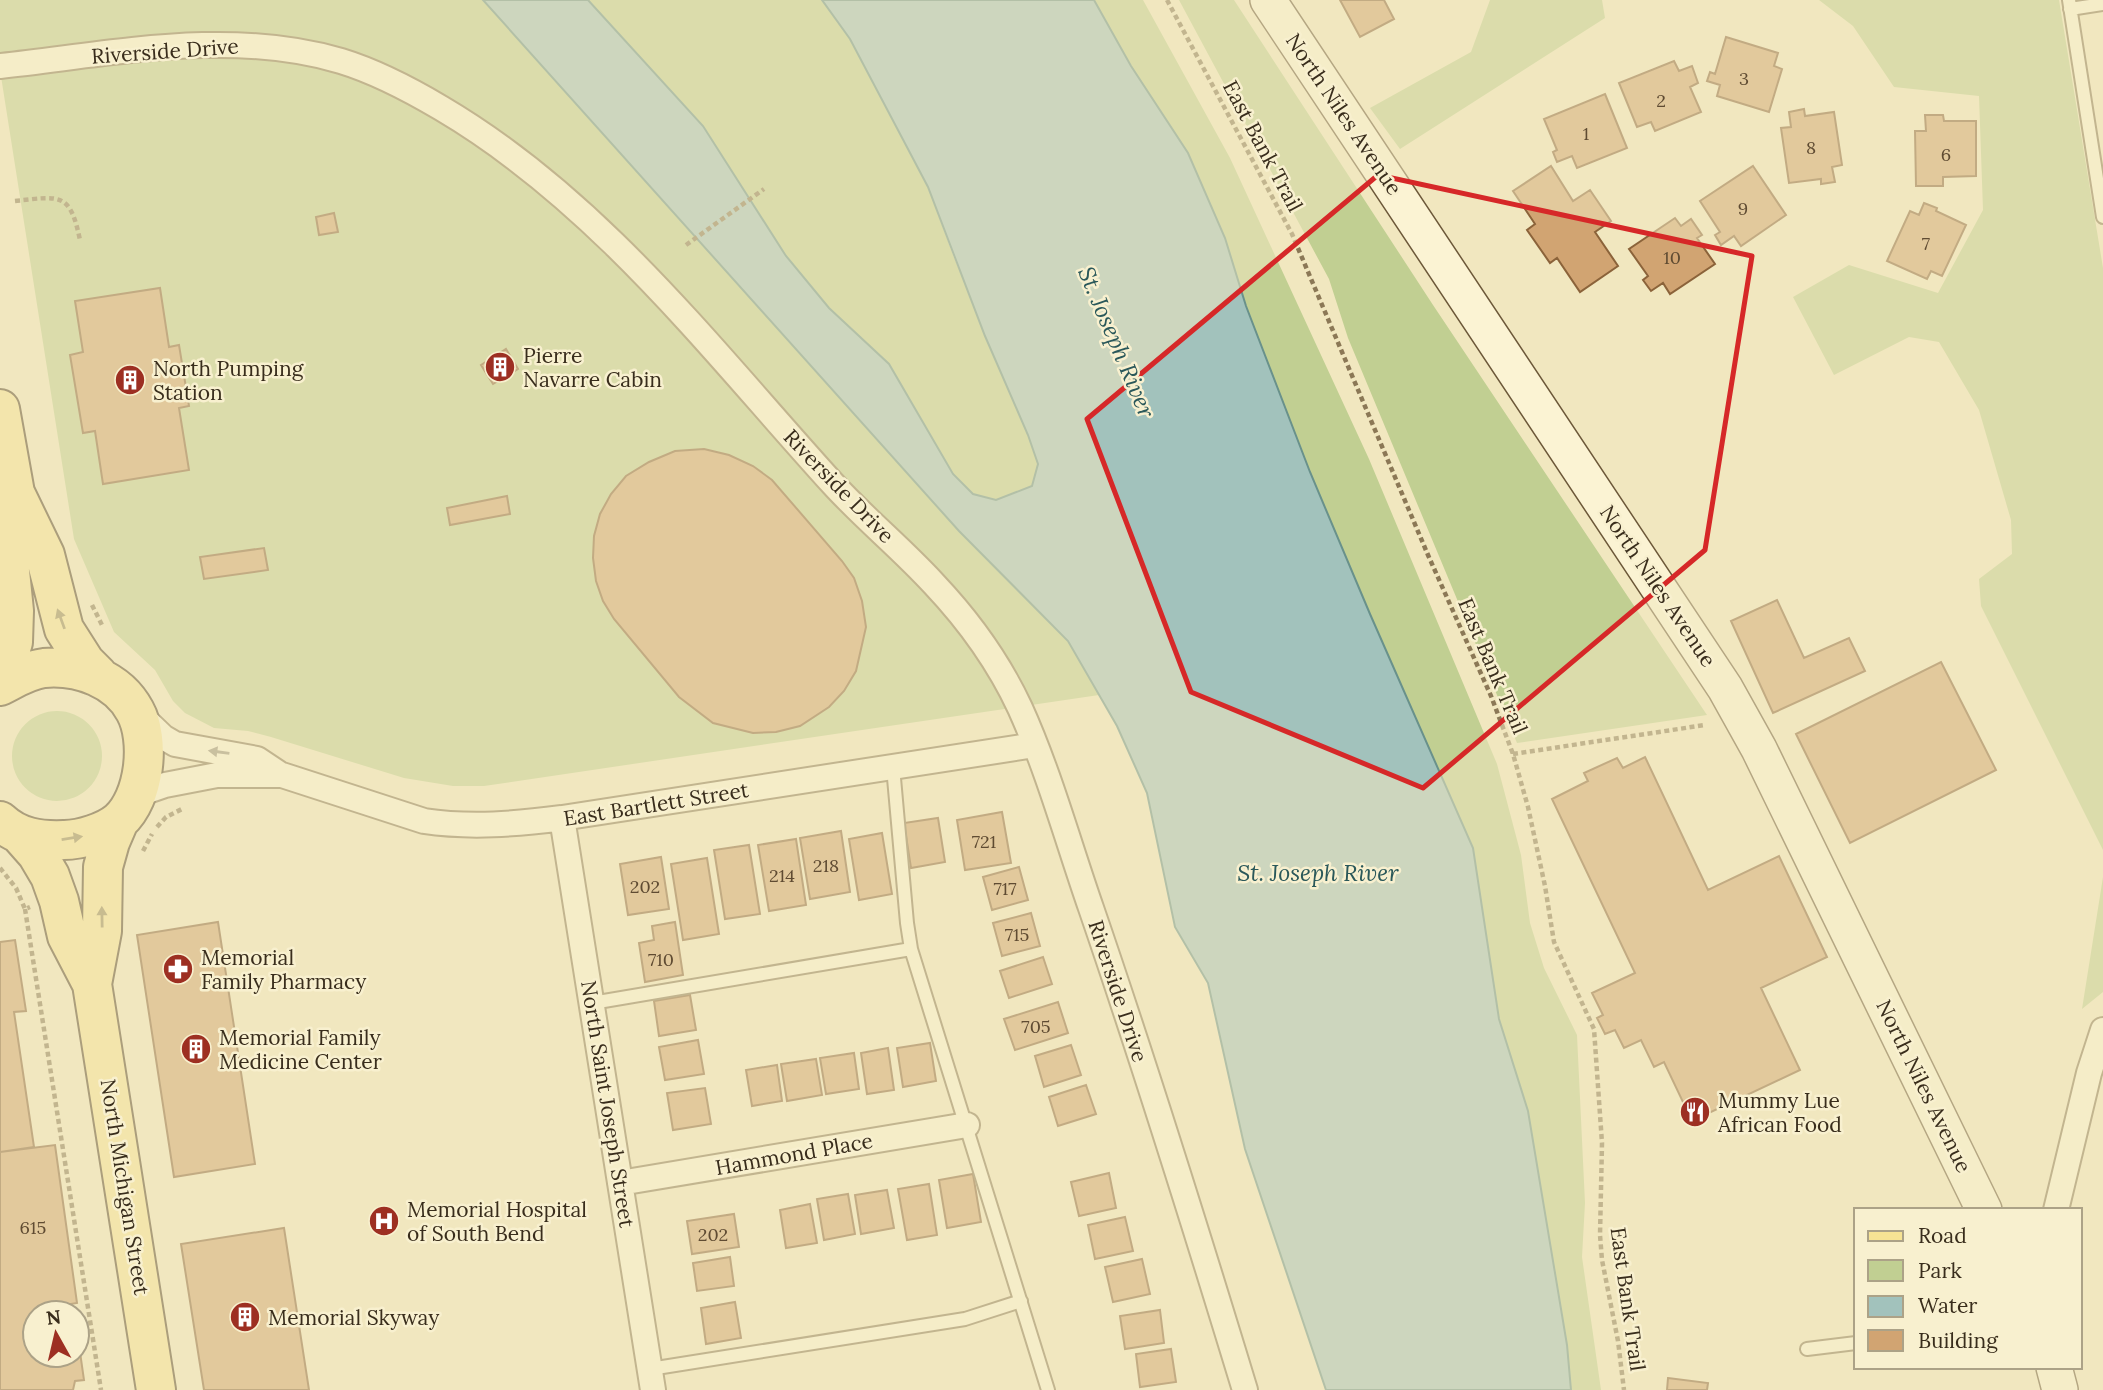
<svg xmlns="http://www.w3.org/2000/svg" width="2103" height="1390" viewBox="0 0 2103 1390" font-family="Lora,serif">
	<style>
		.green { fill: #c1cf92 }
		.water { fill: #a2c2bc; stroke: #69918b; stroke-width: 2 }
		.building { fill: #d1a472; stroke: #8b633a; stroke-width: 2 }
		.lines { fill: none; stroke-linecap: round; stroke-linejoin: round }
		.lane-casing { stroke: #8b7856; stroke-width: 16 }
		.street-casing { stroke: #8b7856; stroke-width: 28 }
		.secondary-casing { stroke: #6c5839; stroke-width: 38 }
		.primary-casing { stroke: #58452b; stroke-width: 42 }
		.path { stroke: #8b7856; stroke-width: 4.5; stroke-dasharray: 5 3.5; stroke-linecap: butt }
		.lane { stroke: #fbf3d3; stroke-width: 12 }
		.street { stroke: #fbf3d3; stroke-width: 24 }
		.secondary { stroke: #fbf3d3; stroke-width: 35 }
		.primary { stroke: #f7e394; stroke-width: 38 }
		.oneway { fill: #988858 }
		.oneway2 { fill: #9a9078 }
		.marked { fill: none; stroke: #d62828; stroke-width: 5; stroke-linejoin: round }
		.labels { text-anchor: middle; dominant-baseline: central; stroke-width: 5; stroke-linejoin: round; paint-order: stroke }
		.number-label { font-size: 18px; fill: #5f4b32 }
		.street-label { font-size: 21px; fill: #392d1c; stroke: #f8f0cf }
		.poi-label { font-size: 21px; fill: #392d1c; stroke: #f8f0cf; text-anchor: start }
		.water-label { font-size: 23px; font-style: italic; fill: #2a585a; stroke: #f8f0cf }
	</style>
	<rect width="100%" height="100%" fill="#f1e7bf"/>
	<path class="green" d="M0 0H822L850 39 928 187 953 255 1028 435 1038 463 1032 487 1000 573 1068 640 1099 695 484 786H453L404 778 271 737 248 731 214 728 185 713 173 701 155 670 114 632 74 539 0 70Z
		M1094 0H1143L1230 158 1369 459 1497 764 1521 855 1530 923 1544 968 1577 1035 1585 1203 1582 1257 1601 1390H1571L1567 1345 1528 1111 1499 1019 1473 848 1370 614 1310 472 1246 306 1225 238 1188 153 1131 66Z
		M1179 0H1234L1433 305 1707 715 1517 743 1348 338 1329 279Z
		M1490 0H1602L1605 18 1400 149 1370 108 1471 52Z
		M1819 0H2059L2103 268V850L1981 606 1979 579 2012 554 2011 520 1979 410 1939 342 1909 337 1834 375 1793 297 1849 265 1938 293 1983 210 1979 96 1894 87 1853 26Z
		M12 756a45 45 0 1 1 90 0a45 45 0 1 1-90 0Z
		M2103 877V992L2082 1009Z"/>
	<path class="water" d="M483 0H588L703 126 786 256 829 308 889 364 953 474 973 494 996 500 1032 486 1038 464 1028 435 985 336 928 187 850 39 822 0H1094L1131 66 1188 153 1225 238 1246 306 1310 472 1370 614 1473 848 1499 1019 1528 1111 1567 1345 1571 1390H1326L1245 1149 1208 983 1175 927 1147 793 1117 726 1068 641 959 531Z"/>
	<path class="building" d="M1340 0H1384L1394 19 1360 37Z
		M1726 37 1778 53 1774 66 1782 69 1769 112 1717 96 1720 85 1707 81 1710 72 1715 74Z
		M1674 61 1679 71 1692 66 1698 83 1690 87 1701 112 1655 131 1651 122 1637 127 1619 83Z
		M1605 94 1627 148 1577 168 1572 156 1557 162 1553 152 1557 150 1544 119Z
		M1804 109 1805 116 1834 112 1842 165 1832 167 1835 182 1821 184V179L1789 183 1781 128 1791 127 1789 112Z
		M1925 115H1943L1944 121H1976V176L1943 177V186H1916L1915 131H1926Z
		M1551 166 1573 201 1590 190 1611 221 1595 232 1618 266 1580 292 1557 258 1550 263 1527 230 1535 224 1513 191Z
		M1753 166 1786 215 1741 246 1734 236 1721 245 1715 235 1720 232 1700 201Z
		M1924 203 1937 208 1936 211 1966 225 1942 276 1931 271 1927 279 1887 261 1910 211 1919 215Z
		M334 213 338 232 319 235 316 217Z
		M1675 218 1681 226 1691 219 1702 235 1697 238 1715 264 1670 294 1663 283 1651 291 1643 280 1648 276 1629 249Z
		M160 288 169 347 179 345 189 406 179 408 189 470 103 484 95 431 83 433 70 355 83 352 75 301Z
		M506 349 518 369 493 384 481 365Z
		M704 449 729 455 753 466 772 480 842 561 854 578 862 601 866 627 856 671 844 691 829 707 800 726 776 732 753 733 713 723 679 697 614 619 603 601 596 581 593 558 594 536 600 514 611 494 626 476 649 462 675 451Z
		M507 496 510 514 450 525 447 508Z
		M264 548 268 570 204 579 200 557Z
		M1777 600 1804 658 1849 638 1865 671 1773 713 1731 621Z
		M1941 662 1996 770 1850 843 1796 734Z
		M1645 757 1708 890 1779 856 1827 957 1761 988 1800 1070 1692 1121 1664 1062 1654 1067 1641 1040 1624 1048 1615 1030 1605 1034 1597 1018 1603 1015 1592 993 1635 973 1552 799 1588 781 1584 773 1617 758 1623 768Z
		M1002 812 1011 863 965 870 957 820Z
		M938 818 945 862 911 868 904 823Z
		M841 831 850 892 810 899 800 838Z
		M882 833 892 894 859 900 849 839Z
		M796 839 806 905 769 911 758 845Z
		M749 845 760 914 725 919 714 850Z
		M661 857 669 909 628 915 620 864Z
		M707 858 719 934 683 940 671 864Z
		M1019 867 1028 900 992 910 983 877Z
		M1031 913 1040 946 1002 956 993 923Z
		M218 922 255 1164 174 1177 137 935Z
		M675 922 683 975 645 982 639 943 654 940 652 926Z
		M15 940 26 1011 14 1012 34 1147 0 1152V942Z
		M1043 957 1052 984 1009 998 1000 971Z
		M690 995 696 1030 659 1036 654 1001Z
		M1058 1002 1068 1033 1015 1050 1004 1019Z
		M698 1040 704 1074 665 1080 659 1047Z
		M930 1043 936 1081 903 1087 897 1048Z
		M1071 1045 1081 1075 1044 1087 1035 1056Z
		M888 1048 894 1090 867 1094 861 1053Z
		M854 1053 859 1089 826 1094 820 1058Z
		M816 1059 822 1095 787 1101 781 1064Z
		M777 1065 782 1101 752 1106 746 1070Z
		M1086 1085 1096 1114 1058 1126 1049 1097Z
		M705 1088 711 1124 673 1130 667 1093Z
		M55 1145 77 1303 58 1306 59 1313H35V1355H77V1345H79L84 1380 75 1381 73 1390H0V1152Z
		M1109 1173 1116 1208 1079 1216 1071 1182Z
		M973 1174 981 1222 947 1228 939 1180Z
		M929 1184 937 1235 907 1240 898 1189Z
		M887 1190 894 1228 861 1234 855 1195Z
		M848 1194 855 1234 824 1240 817 1199Z
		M810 1204 817 1243 786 1248 780 1210Z
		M734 1214 739 1247 692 1254 687 1221Z
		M1125 1217 1133 1251 1095 1259 1088 1225Z
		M284 1228 309 1390H204L181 1244Z
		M730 1257 734 1286 697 1291 693 1263Z
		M1142 1259 1150 1294 1113 1302 1105 1267Z
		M735 1302 741 1338 706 1344 701 1308Z
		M1160 1310 1164 1343 1125 1349 1120 1316Z
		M1171 1349 1176 1382 1140 1387 1136 1354Z
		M1668 1378 1708 1383 1707 1390H1667Z"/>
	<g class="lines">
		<g class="lane-casing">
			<path id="lane" d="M2069 0 2103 217
				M2070 9 2103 4
				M893 767 907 923 911 949 1048 1390
				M592 1003 911 949
				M1807 1349 1856 1343
				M650 1369 965 1319 1021 1301"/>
		</g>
		<g class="street-casing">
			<path id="street" d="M0 66C112 54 230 28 341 61 377 72 409 89 441 108 599 201 712 351 833 484 865 519 902 549 934 584 968 620 999 663 1020 708 1049 772 1068 842 1091 908 1146 1068 1196 1229 1245 1390
				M139 714 163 737 175 744 257 759 278 773
				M136 795 165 785 217 775H282L424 821C471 828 516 824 562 818L1035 745
				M562 818 653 1390
				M620 1183 967 1125
				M2056 1210 2089 1073 2103 1030"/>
		</g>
		<g class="secondary-casing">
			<path id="secondary" d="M1268 0 1725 688 1759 749 1984 1210
				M2054 1367 2060 1390"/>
		</g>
		<g class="primary-casing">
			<path id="primary" d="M0 409 15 493 45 555 64 629 85 662 98 675
				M0 683 13 642 14 611 9 561 15 493
				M0 686C14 679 28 670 44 668 79 665 118 679 135 711 151 740 145 798 119 821 106 832 81 840 64 840 40 841 18 838 0 821
				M22 837 37 854 50 876 59 901 67 936 92 984 156 1390
				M92 984 102 931 103 867 110 842 119 821"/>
		</g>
		<path class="path" d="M1167 0 1292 234 1428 555 1491 696 1513 754 1528 807 1545 886 1554 942 1594 1029 1602 1143 1600 1235 1602 1260 1618 1341 1624 1390
			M15 201C61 196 70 192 80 240
			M686 245 764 189
			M92 605 102 625
			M1513 754 1705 725
			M157 827 166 817 184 808
			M143 851 152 834
			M0 868 16 888 25 909 30 907
			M25 909 101 1390"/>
		<use href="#lane" class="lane"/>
		<use href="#street" class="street"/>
		<use href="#secondary" class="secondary"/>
		<use href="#primary" class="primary"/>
	</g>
	<defs><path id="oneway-solid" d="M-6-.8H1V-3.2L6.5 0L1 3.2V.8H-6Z" transform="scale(1.75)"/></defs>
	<g class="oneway">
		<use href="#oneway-solid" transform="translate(61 619) rotate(-110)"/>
		<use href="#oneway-solid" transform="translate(72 838) rotate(-9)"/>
		<use href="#oneway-solid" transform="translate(102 917) rotate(-91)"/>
	</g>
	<use class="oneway2" href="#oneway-solid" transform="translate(219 752) rotate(-172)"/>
	<path d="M0 0H2103V1390H0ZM1378 175 1752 256 1705 550 1423 788 1191 692 1087 419Z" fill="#f1e7bf" fill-opacity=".55" fill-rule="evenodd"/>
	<path class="marked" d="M1378 175 1752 256 1705 550 1423 788 1191 692 1087 419Z"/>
	<defs>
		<g id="building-disc" transform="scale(1.575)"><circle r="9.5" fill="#9d2f22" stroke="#f8f0cf"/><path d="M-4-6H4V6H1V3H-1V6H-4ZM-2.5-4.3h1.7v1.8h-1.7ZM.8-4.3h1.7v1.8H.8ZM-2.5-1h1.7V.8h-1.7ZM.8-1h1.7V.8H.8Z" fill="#fff"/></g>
		<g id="pharmacy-disc" transform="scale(1.575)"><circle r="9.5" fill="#9d2f22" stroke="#f8f0cf"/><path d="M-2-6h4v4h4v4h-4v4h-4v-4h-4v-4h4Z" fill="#fff"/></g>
		<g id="restaurant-disc" transform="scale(1.575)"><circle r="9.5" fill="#9d2f22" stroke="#f8f0cf"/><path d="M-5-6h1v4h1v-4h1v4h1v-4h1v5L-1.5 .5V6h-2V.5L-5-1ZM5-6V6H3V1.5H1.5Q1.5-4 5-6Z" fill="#fff"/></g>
		<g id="hospital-disc" transform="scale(1.575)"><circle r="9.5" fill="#9d2f22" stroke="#f8f0cf"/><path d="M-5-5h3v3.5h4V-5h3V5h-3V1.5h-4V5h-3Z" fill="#fff"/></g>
	</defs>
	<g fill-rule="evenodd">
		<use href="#building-disc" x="500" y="367"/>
		<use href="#building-disc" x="130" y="380"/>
		<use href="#pharmacy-disc" x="178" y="969"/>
		<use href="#building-disc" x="196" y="1049"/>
		<use href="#restaurant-disc" x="1695" y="1112"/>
		<use href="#hospital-disc" x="384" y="1221"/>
		<use href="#building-disc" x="245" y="1317"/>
	</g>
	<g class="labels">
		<g class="number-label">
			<text x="1744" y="78">3</text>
			<text x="1661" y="100">2</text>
			<text x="1586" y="133">1</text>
			<text x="1811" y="147">8</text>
			<text x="1946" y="154">6</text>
			<text x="1743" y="208">9</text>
			<text x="1926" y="243">7</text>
			<text x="1672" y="257">10</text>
			<text x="984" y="841">721</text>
			<text x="826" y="865">218</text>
			<text x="782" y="875">214</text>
			<text x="645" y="886">202</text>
			<text x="1005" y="888">717</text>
			<text x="1017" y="934">715</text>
			<text x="661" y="959">710</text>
			<text x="1036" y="1026">705</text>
			<text x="33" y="1227">615</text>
			<text x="713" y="1234">202</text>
		</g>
		<g class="street-label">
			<text transform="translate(165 51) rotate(-4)">Riverside Drive</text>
			<text transform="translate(1344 114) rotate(56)">North Niles Avenue</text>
			<text transform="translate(1263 146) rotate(62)">East Bank Trail</text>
			<text transform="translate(839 486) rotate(46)">Riverside Drive</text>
			<text transform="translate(1658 586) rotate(56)">North Niles Avenue</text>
			<text transform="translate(1493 666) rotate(67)">East Bank Trail</text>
			<text transform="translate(656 804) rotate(-9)">East Bartlett Street</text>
			<text transform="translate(1118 991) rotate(72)">Riverside Drive</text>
			<text transform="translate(1924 1086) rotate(64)">North Niles Avenue</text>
			<text transform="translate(608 1104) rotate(81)">North Saint Joseph Street</text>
			<text transform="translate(794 1154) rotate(-10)">Hammond Place</text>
			<text transform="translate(125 1187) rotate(81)">North Michigan Street</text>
			<text transform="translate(1628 1299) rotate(82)">East Bank Trail</text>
		</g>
		<g class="poi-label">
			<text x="523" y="355">Pierre<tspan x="523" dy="24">Navarre Cabin</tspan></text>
			<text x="153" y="368">North Pumping<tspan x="153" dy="24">Station</tspan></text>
			<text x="201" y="957">Memorial<tspan x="201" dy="24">Family Pharmacy</tspan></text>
			<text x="219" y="1037">Memorial Family<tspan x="219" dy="24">Medicine Center</tspan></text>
			<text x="1718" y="1100">Mummy Lue<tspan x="1718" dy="24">African Food</tspan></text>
			<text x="407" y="1209">Memorial Hospital<tspan x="407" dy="24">of South Bend</tspan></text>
			<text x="268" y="1317">Memorial Skyway</text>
		</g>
		<g class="water-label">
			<text transform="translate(1117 342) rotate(67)">St. Joseph River</text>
			<text x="1318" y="872">St. Joseph River</text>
		</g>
	</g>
	<rect x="1854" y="1208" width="228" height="161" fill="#f8f0cf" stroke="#aca287" stroke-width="2"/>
	<rect x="1868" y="1231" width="35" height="10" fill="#f7e394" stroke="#aca287" stroke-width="2"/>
	<text x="1918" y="1243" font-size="21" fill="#392d1c">Road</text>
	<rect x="1868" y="1260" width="35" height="21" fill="#c1cf92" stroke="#aca287" stroke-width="2"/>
	<text x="1918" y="1278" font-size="21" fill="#392d1c">Park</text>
	<rect x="1868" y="1296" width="35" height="21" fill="#a2c2bc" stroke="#aca287" stroke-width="2"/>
	<text x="1918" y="1313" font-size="21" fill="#392d1c">Water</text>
	<rect x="1868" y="1330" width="35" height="21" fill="#d1a472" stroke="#aca287" stroke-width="2"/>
	<text x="1918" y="1348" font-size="21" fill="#392d1c">Building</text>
	<g transform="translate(56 1334) rotate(352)"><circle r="33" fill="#f8f0cf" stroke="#aca287" stroke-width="2"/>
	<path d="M0-5L12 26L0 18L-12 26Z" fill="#9d2f22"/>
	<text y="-10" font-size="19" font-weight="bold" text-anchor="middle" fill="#392d1c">N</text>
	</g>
</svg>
